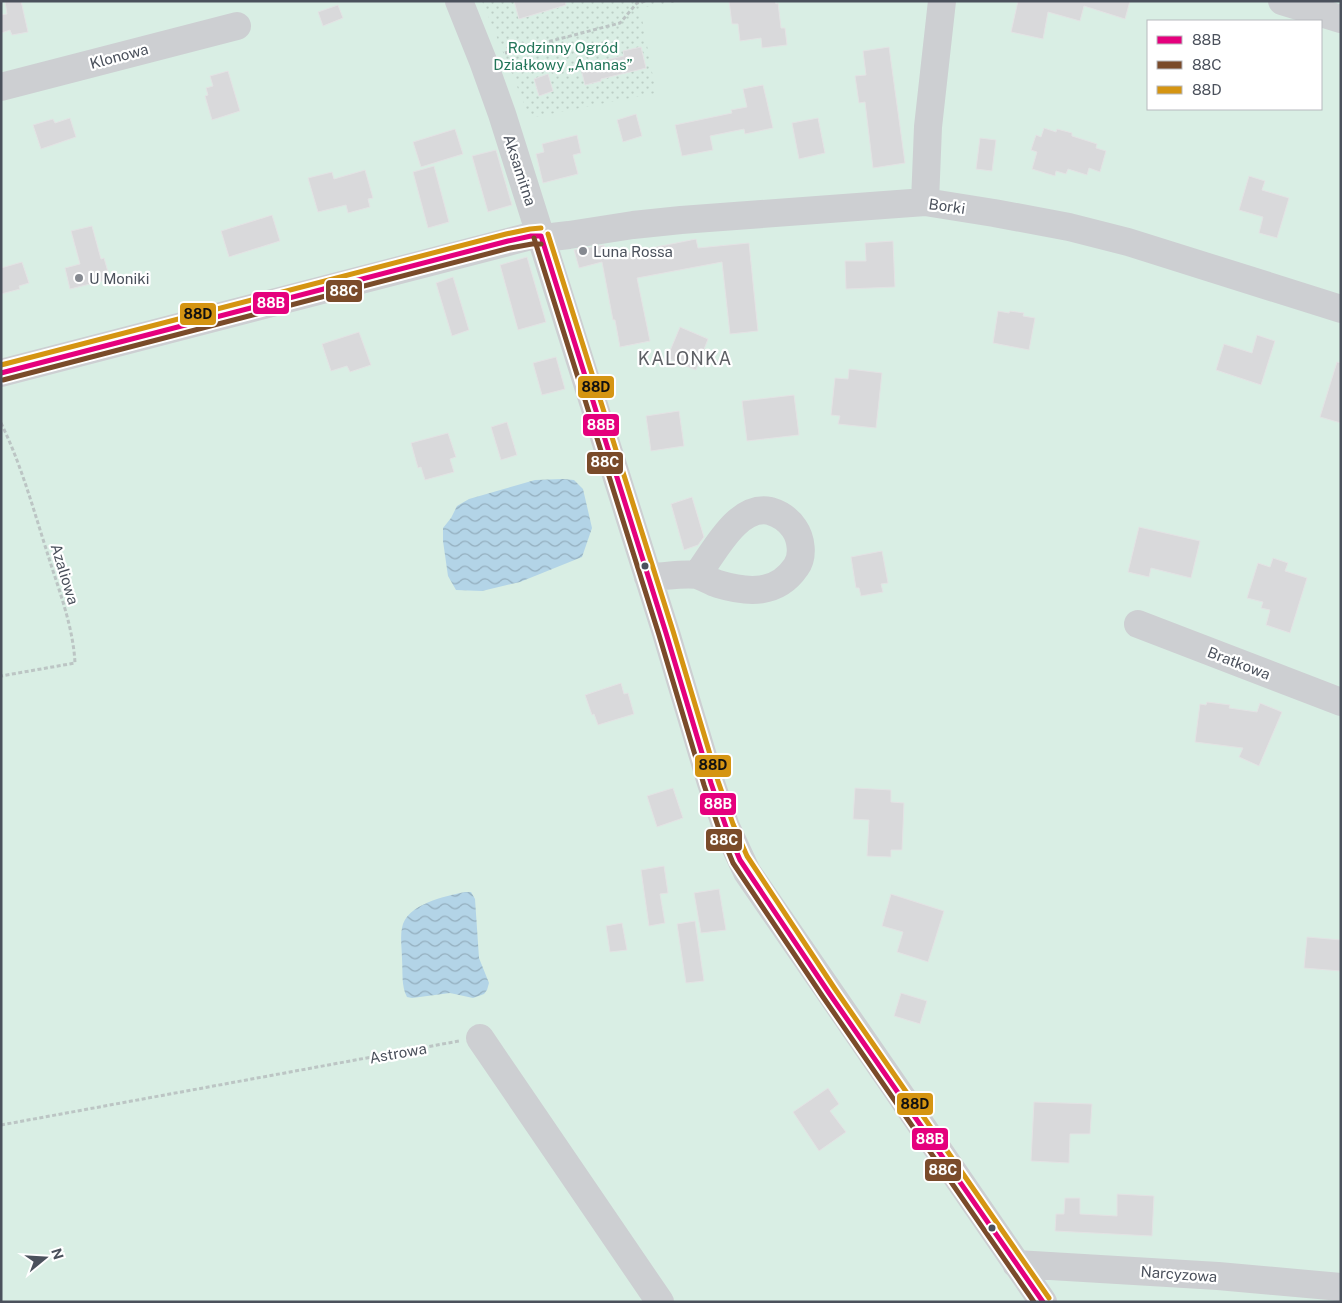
<svg xmlns="http://www.w3.org/2000/svg" width="1342" height="1303" viewBox="0 0 1342 1303" font-family="'Public Sans',sans-serif">
	<style>
		.park { fill: #d9eee4; fill-rule: evenodd }
		.garden { fill: url(#garden-dots) }
		.water { fill: url(#water-waves) }
		.building { fill: #d9d9db; stroke: #e3e3e4 }
		.lines { fill: none; stroke-linecap: round; stroke-linejoin: round }
		.path { stroke: #bcc5c4; stroke-width: 3; stroke-dasharray: 4 2.5; stroke-linecap: butt }
		.minor { stroke: #cdcfd2; stroke-width: 28 }
		.bus-1-casing { stroke: #fff; stroke-width: 9 }
		.bus-2-casing { stroke: #fff; stroke-width: 9 }
		.bus-3-casing { stroke: #fff; stroke-width: 9 }
		.bus-1 { stroke: #e5007d; stroke-width: 5 }
		.bus-2 { stroke: #7a4b2a; stroke-width: 5 }
		.bus-3 { stroke: #d59512; stroke-width: 5 }
		.poi-dot { fill: #858990; stroke: #fff; stroke-width: 2 }
		.bus-dot { fill: #4b515c; stroke: #fff; stroke-width: 2 }
		.labels { text-anchor: middle; dominant-baseline: central; stroke-width: 4.5; stroke-linejoin: round; paint-order: stroke }
		.park-label { font-size: 15px; fill: #237559; stroke: #fff }
		.street-label { font-size: 15px; fill: #4b515c; stroke: #fff }
		.poi-label { font-size: 15px; fill: #4b515c; stroke: #fff; text-anchor: start }
		.quarter-label { font-size: 18px; letter-spacing: 1px; fill: #5e6065; stroke: #fff }
		.line-badge { stroke: #fff; stroke-width: 2 }
		.badge-label { font-size: 14px; text-anchor: middle; font-weight: bold; fill: #fff }
		.pale-badge-label { font-size: 14px; text-anchor: middle; font-weight: bold; fill: #111 }
	</style>
	<defs>
		<pattern id="garden-dots" width="8" height="8" patternUnits="userSpaceOnUse" patternTransform="scale(1.25)"><rect width="8" height="8" fill="#d9eee4"/><path d="M2 2h.1M6 6h.1" fill="none" stroke="#bccec6" stroke-width="1.8" stroke-linecap="round"/></pattern>
		<pattern id="water-waves" width="16" height="10" patternUnits="userSpaceOnUse" patternTransform="scale(1.25)"><rect width="16" height="10" fill="#b3d4e7"/><path d="M0 5q4-4 8 0t8 0" fill="none" stroke="#94aebe"/></pattern>
	</defs>
	<rect width="100%" height="100%" fill="#f2f2f2"/>
	<path class="park" d="M1 1H1341V1302H1ZM1148 21H1321V109H1148Z"/>
	<path class="garden" d="M482 1H684L640 8 656 93 530 118Z"/>
	<path class="water" d="M563 479 574 480 583 489 592 528 582 557 520 582 482 591 456 590 448 576 443 541V528L451 518 457 506 469 499 535 480Z
		M465 892H471L475 899 479 958 489 983 487 990 484 994 473 998 450 993 412 998 407 997C401 986 403 972 402 959 402 949 400 938 402 928 406 904 446 896 465 892Z"/>
	<path class="building" d="M5 1H21L28 32 12 35 10 30 1 33V15L7 14Z
		M514 1H565L566 5 519 19Z
		M729 1H775L776 4 778 3 781 28H785L787 45 762 48 761 38 740 41 738 24H732Z
		M1018 1H1130L1125 19 1084 6 1080 21 1048 12 1043 39 1011 32Z
		M338 5 343 18 323 26 318 12Z
		M641 47 646 68 601 79V81L585 85 580 65 624 56 623 51Z
		M889 47 905 163 873 168 865 102 859 103 855 76 866 75 863 51Z
		M228 71 240 111 212 120 205 96 208 95 206 88 213 86 210 76Z
		M548 74 553 91 539 96 534 79Z
		M763 85 773 128 745 134 744 129 710 136 713 150 682 156 675 125 732 113 731 110 747 107 743 89Z
		M636 114 642 136 623 142 617 120Z
		M70 118 76 137 41 149 33 125 53 119 55 123Z
		M818 118 825 153 799 159 792 123Z
		M1044 128 1056 132 1057 129 1072 133V136L1097 144 1096 148 1106 151 1100 172 1089 168 1087 175 1068 169 1066 174 1056 171 1055 176 1032 169 1037 152 1031 150 1036 135 1041 137Z
		M455 129 463 154 421 167 413 142Z
		M577 135 581 153 573 155 578 174 543 183 536 154 544 152 542 144Z
		M980 138 996 140 992 171 976 169Z
		M496 150 512 205 488 212 472 156Z
		M434 166 449 222 428 228 413 172Z
		M365 170 373 198 368 199 370 207 348 213 346 205 318 212 308 178 332 172 334 179Z
		M1249 176 1265 181 1262 190 1289 198 1277 238 1259 233 1263 217 1239 210Z
		M272 215 280 241 229 257 221 231Z
		M92 226 101 259 104 258 110 279 70 289 65 268 80 264 71 231Z
		M696 239 698 248 749 243 758 331 730 334 722 262 637 278 650 341 620 347 615 320H613L602 262 579 268 574 250 604 245 607 257Z
		M893 241 895 287 846 289 845 261H866L865 243Z
		M527 257 546 322 518 330 500 265Z
		M22 262 29 283 19 286 20 289 1 294V268Z
		M453 277 469 330 452 336 436 283Z
		M998 311 1009 313 1010 311 1024 313 1023 316 1035 318 1029 350 993 343Z
		M680 327 708 339 696 370 667 358Z
		M359 332 371 365 350 372 347 366 331 371 322 344Z
		M1257 335 1275 341 1261 385 1216 370 1224 344 1252 353Z
		M556 357 565 389 542 395 533 363Z
		M1337 362 1341 363V423L1320 417Z
		M849 369 882 373 876 428 838 424 840 416 831 415 835 378 848 379Z
		M794 395 799 435 747 441 742 401Z
		M679 411 684 446 651 451 646 416Z
		M507 422 517 455 501 460 491 427Z
		M448 433 456 457 450 459 454 472 425 480 421 467 418 468 411 443Z
		M692 497 704 537 698 545 684 550 671 504Z
		M1139 527 1200 541 1191 578 1151 568 1149 577 1128 572Z
		M882 551 888 583 881 584 883 592 861 596 859 588H856L851 557Z
		M1273 558 1288 563 1285 571 1307 578 1290 633 1266 625 1270 610 1261 608 1263 602 1247 598 1258 563 1270 567Z
		M621 683 624 694 628 693 634 714 598 725 594 714 592 715 585 695Z
		M1207 702 1230 705 1229 708 1257 712 1260 703 1282 712 1259 766 1239 757 1243 748 1195 742 1200 704 1206 705Z
		M673 788 683 818 657 827 647 796Z
		M855 788 891 790V802L904 803 902 850H891V857L867 856 869 820 853 819Z
		M664 866 668 893 660 894 665 923 649 926 641 870Z
		M719 889 726 930 701 933 694 893Z
		M891 894 944 911 928 962 897 952 903 932 882 926Z
		M695 921 704 981 686 983 677 924Z
		M622 923 627 950 610 952 606 926Z
		M1307 937 1341 940V971L1304 968Z
		M901 993 927 1001 920 1024 894 1016Z
		M828 1088 839 1104 830 1111 846 1132 819 1151 793 1112Z
		M1034 1102 1092 1104 1090 1134H1070L1069 1163 1031 1161Z
		M1117 1194 1154 1196 1152 1236 1055 1231 1056 1214H1064L1065 1198H1080V1214L1117 1216Z"/>
	<g class="lines">
		<path class="path" d="M505 53 620 23 637 3 645 1
			M1 423C21 464 33 508 47 552 58 588 73 625 75 663L1 676
			M1 1125 459 1041"/>
		<path class="minor" d="M459 1 483 61 502 114 666 633 711 783 726 827 747 872 1043 1302
			M1282 1 1341 19
			M1 87 237 26
			M925 202 928 127 942 1
			M1 373 531 236 552 237 569 235 633 225 681 220 925 202 994 213 1069 227 1128 242 1341 309
			M648 577C661 577 684 573 697 575 704 577 711 582 718 584 748 593 777 595 796 567 804 556 801 538 794 528 788 519 780 514 770 511 737 504 714 553 697 575
			M1138 624 1341 702
			M480 1038 660 1302
			M1016 1264 1218 1276 1341 1287"/>
		<g class="bus-1-casing">
			<path id="bus-1" d="M541 236 666 633 711 783 726 827 740 860 829 993 1043 1302
				M1 373 508 241 531 236H541"/>
		</g>
		<g class="bus-2-casing">
			<path id="bus-2" d="M534 238 659 635 704 785 719 829 733 863 823 997 1034 1302
				M3 380 510 248 532 244H541"/>
		</g>
		<g class="bus-3-casing">
			<path id="bus-3" d="M548 234 673 631 718 781 733 824 747 856 835 989 1049 1298
				M1 365 506 234 530 229 541 228"/>
		</g>
		<use href="#bus-1" class="bus-1"/>
		<use href="#bus-2" class="bus-2"/>
		<use href="#bus-3" class="bus-3"/>
	</g>
	<g class="poi-dot">
		<circle cx="583" cy="251" r="5"/>
		<circle cx="79" cy="278" r="5"/>
	</g>
	<g class="bus-dot">
		<circle cx="645" cy="566" r="4.5"/>
		<circle cx="992" cy="1228" r="4.5"/>
	</g>
	<g class="labels">
		<g class="park-label">
			<text x="563" y="47">Rodzinny Ogród<tspan x="563" dy="17">Działkowy „Ananas”</tspan></text>
		</g>
		<g class="street-label">
			<text transform="translate(119 56) rotate(-15)">Klonowa</text>
			<text transform="translate(520 170) rotate(72)">Aksamitna</text>
			<text transform="translate(947 206) rotate(8)">Borki</text>
			<text transform="translate(65 574) rotate(73)">Azaliowa</text>
			<text transform="translate(1239 663) rotate(21)">Bratkowa</text>
			<text transform="translate(398 1053) rotate(-10)">Astrowa</text>
			<text transform="translate(1179 1274) rotate(4)">Narcyzowa</text>
		</g>
		<g class="poi-label">
			<text x="593" y="251">Luna Rossa</text>
			<text x="89" y="278">U Moniki</text>
		</g>
		<g class="quarter-label">
			<text x="685" y="358">KALONKA</text>
		</g>
	</g>
	<g class="line-badge">
		<rect x="325" y="279" width="38" height="24" rx="5" fill="#7a4b2a"/>
		<rect x="252" y="291" width="38" height="24" rx="5" fill="#e5007d"/>
		<rect x="179" y="302" width="38" height="24" rx="5" fill="#d59512"/>
		<rect x="577" y="375" width="38" height="24" rx="5" fill="#d59512"/>
		<rect x="582" y="413" width="38" height="24" rx="5" fill="#e5007d"/>
		<rect x="586" y="451" width="38" height="24" rx="5" fill="#7a4b2a"/>
		<rect x="694" y="754" width="38" height="24" rx="5" fill="#d59512"/>
		<rect x="699" y="792" width="38" height="24" rx="5" fill="#e5007d"/>
		<rect x="705" y="828" width="38" height="24" rx="5" fill="#7a4b2a"/>
		<rect x="896" y="1092" width="38" height="24" rx="5" fill="#d59512"/>
		<rect x="911" y="1127" width="38" height="24" rx="5" fill="#e5007d"/>
		<rect x="924" y="1158" width="38" height="24" rx="5" fill="#7a4b2a"/>
	</g>
	<g class="badge-label">
		<text x="344" y="296">88C</text>
		<text x="271" y="308">88B</text>
		<text x="601" y="430">88B</text>
		<text x="605" y="467">88C</text>
		<text x="718" y="809">88B</text>
		<text x="724" y="845">88C</text>
		<text x="930" y="1144">88B</text>
		<text x="943" y="1175">88C</text>
	</g>
	<g class="pale-badge-label">
		<text x="198" y="319">88D</text>
		<text x="596" y="392">88D</text>
		<text x="713" y="770">88D</text>
		<text x="915" y="1109">88D</text>
	</g>
	<rect width="1342" height="1303" fill="none" stroke="#4b515c" stroke-width="5"/>
	<rect x="1147" y="20" width="175" height="90" fill="#ffffff" stroke="#b7b9be"/>
	<rect x="1157" y="36" width="25" height="8" fill="#e5007d" stroke="#b7b9be"/>
	<text x="1192" y="45" font-size="15" fill="#4b515c">88B</text>
	<rect x="1157" y="61" width="25" height="8" fill="#7a4b2a" stroke="#b7b9be"/>
	<text x="1192" y="70" font-size="15" fill="#4b515c">88C</text>
	<rect x="1157" y="86" width="25" height="8" fill="#d59512" stroke="#b7b9be"/>
	<text x="1192" y="95" font-size="15" fill="#4b515c">88D</text>
	<g transform="translate(45 1258) rotate(72)" stroke="#ffffff" stroke-width="4" paint-order="stroke">
	<path d="M0-4L9 19L0 12L-9 19Z" fill="#4b515c"/>
	<text y="-8" font-size="14" font-weight="bold" text-anchor="middle" fill="#4b515c">N</text>
	</g>
</svg>
